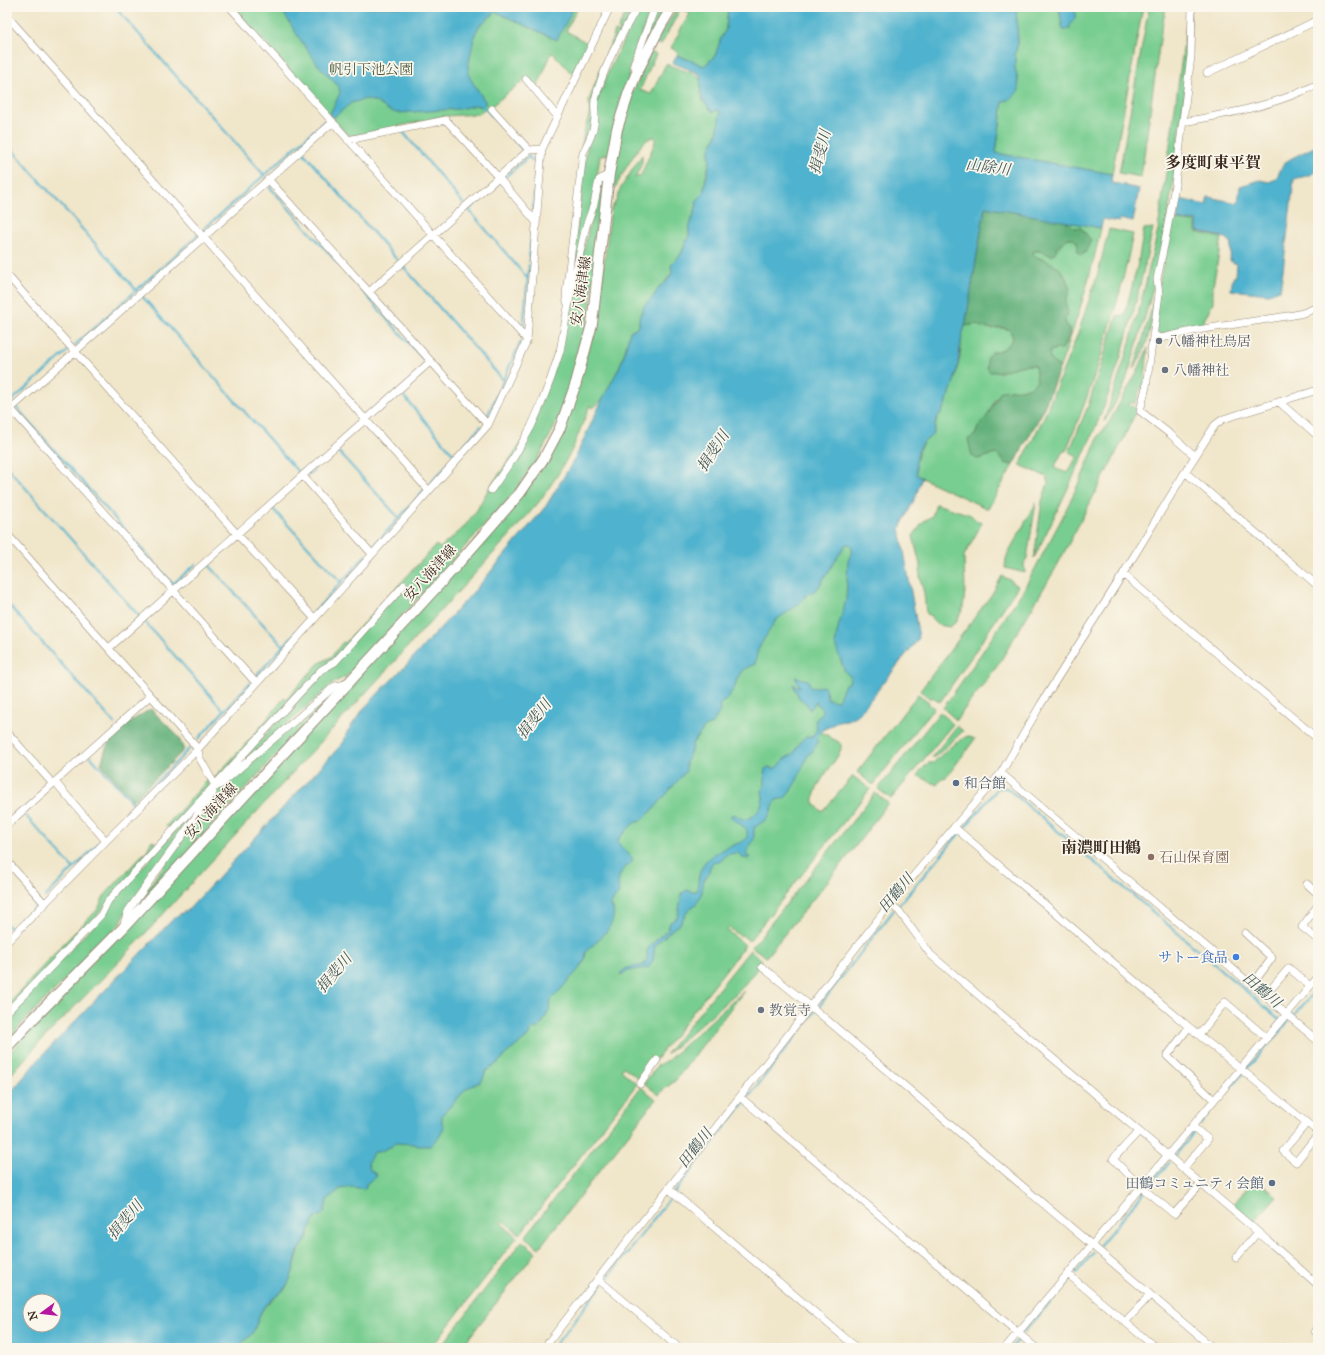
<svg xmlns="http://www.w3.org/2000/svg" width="1325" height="1355" viewBox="0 0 1325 1355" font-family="'IM FELL Great Primer','Noto Serif JP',serif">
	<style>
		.green { fill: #78cd90; stroke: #5a7c57 }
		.forest { fill: #62b07a; stroke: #4e6d4c }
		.water { fill: #50b2ce; stroke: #466e76; fill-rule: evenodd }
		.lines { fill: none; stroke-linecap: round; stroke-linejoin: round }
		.stream { stroke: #50b2ce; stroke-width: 2 }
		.minor-casing { stroke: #968874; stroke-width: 8 }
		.secondary-casing { stroke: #968874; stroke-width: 12 }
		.minor { stroke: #fff; stroke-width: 7 }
		.secondary { stroke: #fff; stroke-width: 10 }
		.worship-dot { fill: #6b7280; stroke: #fbf7ec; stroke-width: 1.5 }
		.service-dot { fill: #5c6f8a; stroke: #fbf7ec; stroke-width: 1.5 }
		.education-dot { fill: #8d6e63; stroke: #fbf7ec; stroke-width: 1.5 }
		.shop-dot { fill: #3f7fe0; stroke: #fbf7ec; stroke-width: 1.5 }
		.labels { text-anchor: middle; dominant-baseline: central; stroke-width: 3.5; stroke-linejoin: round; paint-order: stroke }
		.park-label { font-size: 14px; fill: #4d5b40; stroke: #fbf7ec }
		.street-label { font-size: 14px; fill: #3b2a1e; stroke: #fbf7ec }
		.worship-label { font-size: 14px; fill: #5b616d; stroke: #fbf7ec; text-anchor: start }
		.service-label { font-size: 14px; fill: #4e5e75; stroke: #fbf7ec; text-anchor: start }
		.education-label { font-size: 14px; fill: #785e54; stroke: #fbf7ec; text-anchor: start }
		.shop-label { font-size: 14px; fill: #366cbe; stroke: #fbf7ec; text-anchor: end }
		.water-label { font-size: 15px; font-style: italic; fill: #425a5c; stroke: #fbf7ec }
		.quarter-label { font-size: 16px; font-weight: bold; fill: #3b2a1e; stroke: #fbf7ec }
	</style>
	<rect width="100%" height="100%" fill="#fbf7ec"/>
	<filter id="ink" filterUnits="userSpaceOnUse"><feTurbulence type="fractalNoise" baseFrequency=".025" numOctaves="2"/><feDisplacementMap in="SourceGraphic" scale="8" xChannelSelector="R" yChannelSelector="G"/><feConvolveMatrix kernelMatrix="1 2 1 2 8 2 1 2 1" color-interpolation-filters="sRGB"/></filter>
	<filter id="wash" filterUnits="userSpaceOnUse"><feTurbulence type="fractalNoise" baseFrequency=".012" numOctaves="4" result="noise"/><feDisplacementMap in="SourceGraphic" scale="16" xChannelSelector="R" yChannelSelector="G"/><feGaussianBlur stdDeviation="0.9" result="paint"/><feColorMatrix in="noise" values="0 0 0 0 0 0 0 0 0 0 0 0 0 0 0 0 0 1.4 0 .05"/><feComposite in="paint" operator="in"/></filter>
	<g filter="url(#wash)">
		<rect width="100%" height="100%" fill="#f0e6ca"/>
		<path class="green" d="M233 7H578L566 31 589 44 574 76 552 52 537 88 528 77 489 108 484 109 478 114 446 116 353 136 347 135Z
			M629 7H635L605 67 589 139 581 151 584 133 590 112 589 100 613 37 615 31 619 33 620 30 618 29Z
			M640 7H650L645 15 648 17 630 65 629 81 609 154 600 156 594 199 569 291 586 153 597 103 609 70Z
			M661 7H668L643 52H641L652 21Z
			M678 7H728L726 29 721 38 715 56 704 66 677 55 678 52 671 48 683 25 690 14 681 8 661 45 655 43Z
			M1016 7H1059L1063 30C1071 24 1076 18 1074 7H1143L1112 174 996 154 1003 101 1018 81 1015 68V54L1018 43Z
			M1149 7H1166L1161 32 1141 177 1119 173Z
			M1188 14H1190V53L1173 184 1165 232 1151 296 1131 365 1123 389 1105 421H1104L1129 346 1144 290 1158 230Z
			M651 52 656 54 640 90 651 94 666 64 697 75C706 86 695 95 710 106 714 108 715 110 719 110L720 113V119L719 127 709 156 710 161 706 177 704 189 703 194 696 202 697 204 689 229V236L680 256 676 261 672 273 642 311C640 316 640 323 637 328L633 329C627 338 627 345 624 355 620 367 603 405 592 408L590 405 572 450 557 476 539 502 511 534 134 946 39 1043 7 1079V1055L545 465 596 327 611 209 616 201 620 189 642 155V163L635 178 641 175 655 142V137C641 136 622 176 615 188H613L612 185 621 131 631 96Z
			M605 182 590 308 586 331 564 406 553 430 540 455 513 494 346 677 336 681 229 775 332 661 218 778H214L254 735 284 698 286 699 318 664 331 657 343 642 345 643 436 545 440 548 463 528 477 510 489 488 533 427 573 297 589 227 596 206 602 184Z
			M1172 220 1196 222V232L1222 238 1213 286V303L1202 324 1158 335 1156 333V300Z
			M1066 221 1101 228C1091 275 1077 321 1060 367 1052 362 1048 360 1050 351L1056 349 1061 350C1063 346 1069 340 1070 335 1072 326 1060 324 1067 313L1065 302 1070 290 1064 273 1044 260 1033 255 1034 251H1039L1052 255 1054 254C1057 249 1064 237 1071 238 1072 238 1076 241 1077 242L1078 247 1087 235 1081 228H1073Z
			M1153 228C1140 288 1126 347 1105 404 1084 457 1059 507 1034 558L1042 501 1048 483 1047 477 1020 465 1045 415 1078 333 1098 273 1109 229 1133 234C1118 309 1095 381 1066 451H1063L1055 466 1056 469 1068 473 1077 456 1069 452 1088 406 1117 315 1124 317 1138 263 1144 229Z
			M1157 290C1153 317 1149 346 1134 369Z
			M976 324C988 331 997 325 1010 330L1013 338C1007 347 1002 352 992 352L999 373C1010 368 1023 364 1035 365L1037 381 1032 387 1021 390H1008L995 399 987 418 979 425 975 435 977 459 991 455 997 454 1005 463 1013 465 988 509 917 476 915 466 920 448 924 441 929 438 934 432 937 418 942 412 949 395 955 378 960 357 962 334 965 326Z
			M1148 348 1144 388 1141 387 1135 404 1130 402 1129 404 1137 409 1124 438 1057 566 998 665 956 720 943 708 977 660 1024 589 1061 520 1084 472 1099 435 1108 424 1137 372Z
			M1036 503 1027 558 1024 564 1025 573 1005 568 1006 559 1008 553Z
			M936 504 971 515 977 521 982 523 964 556 965 592 963 608 956 622 950 627 938 625 931 618V616L926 614 924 593 920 578V565L913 536 924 521 932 516Z
			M854 536 853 675 842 698 834 702 821 732C825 733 827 735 831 738 835 740 839 741 841 745 844 756 811 784 814 803L820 810 822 811 826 808 853 776 870 789 749 941 742 935 740 936 729 928 727 930 745 945 640 1080 624 1067 621 1070 637 1084 520 1234 503 1221 501 1223 517 1237 431 1348H237L258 1318 264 1307 285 1289 293 1272 299 1250 304 1244 309 1234 311 1224 316 1217 325 1211 327 1200 608 843 751 649 841 547Z
			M1002 576 1012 581V583L1018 586 972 656 940 702 933 697 931 699 920 691 992 594Z
			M334 689H337L135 909 133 908 220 789Z
			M918 694 929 702 928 703 934 708 873 785 857 772Z
			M940 712 953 724 891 799 878 789Z
			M957 726 963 731 935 757H932Z
			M967 736 975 739 945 779 942 778 937 785 917 775 928 763H933L950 747Z
			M208 780 210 784 209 788 170 829 166 826Z
			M875 793 888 803 849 855 766 957 752 947Z
			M207 796 127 909 120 924 32 1013 7 1041V1016L105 913 111 902Z
			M152 840 157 844 96 917 7 1012V1006L63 944 98 909 104 896 142 855 145 854Z
			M750 950 762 960 756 970 741 989 667 1054H666Z
			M744 991 675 1081 663 1090 659 1095 644 1083 658 1065 668 1060Z
			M641 1087 656 1099 539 1248 525 1237Z
			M1254 1179 1277 1196 1253 1223 1233 1205Z
			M522 1241 536 1252 461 1348H440Z"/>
		<path class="forest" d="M985 207 1066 221 1073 228H1081L1091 240 1085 253 1082 255 1077 251 1078 247 1077 242C1076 241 1072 238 1071 238 1064 237 1057 249 1054 254L1052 255 1039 251H1034L1033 255C1043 261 1057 262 1063 273 1066 277 1068 285 1070 290L1065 302 1068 313C1060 324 1070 324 1069 333 1069 339 1064 345 1061 350L1056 349 1050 351C1048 360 1052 362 1060 367L1042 413 1013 465 1005 463 997 454 991 455 977 459 972 456 968 439 975 435 979 425 986 418 1001 391C1015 389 1027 393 1037 381L1035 365C1019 363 1006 373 990 372L987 368V357L992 352C1002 352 1007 347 1013 338L1010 330 1001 327 992 329 982 327 976 324 965 326Z
			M151 709 178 736 184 750 135 799 132 800 101 764C103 759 104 753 106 748 115 730 134 719 151 709Z"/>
		<path class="water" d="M280 7H574L557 40 496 12 480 25 475 34 468 67 470 78 486 103 481 107 476 105 459 109 397 113 388 110 376 102 366 99 351 103 333 118 330 114 340 93 339 87 319 66 299 38Z
			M728 7H1016L1018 43 1015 54V68L1018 81 1019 91 1009 100 1003 101 996 153 1112 174 1111 183 1125 185V186L1139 189 1133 222 1120 219 1119 222 1103 219 1101 228 985 207 965 326C959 343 960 360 955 378 952 389 948 399 943 409 941 413 938 416 936 420 935 424 935 428 934 432 932 436 929 438 925 441 916 449 915 465 917 475L922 477 916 496 900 528 919 638 859 714 847 720 838 721 831 726 822 730 818 735 817 740 818 742 812 752 808 755 797 780 790 792 785 798 776 800 768 818 754 828V839L746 854 747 856 751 857 749 859 743 858 738 853 729 854 725 856 722 860 713 863 710 867 708 875 704 880 701 896 697 903 687 912 679 925 675 927 655 945 653 960 648 968 631 970 620 975C623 966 635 967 644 965L647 959V951L649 947 661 935 665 932 668 929 670 922 677 918 678 915 682 893 687 890 692 892 697 891C698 885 698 878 700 872 706 851 730 849 746 839L747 836V830L744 827 731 817V815L734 814 744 820C755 817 763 808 763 797 763 795 762 793 762 791 763 788 765 785 765 782 765 777 764 774 765 769L769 767 774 769 781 764 784 759 793 754 800 742 806 736 812 737 817 729 815 721 822 713V710L816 702 814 704 810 710H809L807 704 799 698 793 684 800 687 795 677 808 680 811 688 823 686 826 689 827 698 831 700 837 701 839 698 845 684 849 683 850 676 845 672 835 645 838 628 846 600 848 561 852 551 851 545 846 544 818 588 811 593H808L798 605 776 620 758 649 755 664 746 668 741 672 736 682 735 687 725 701 722 702 719 706 720 711 716 718 712 724 706 726 692 744V748L686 763V771L653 810 639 822H635L620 837 618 840C620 850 629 851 633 860 631 864 627 865 624 869 617 877 618 884 619 894 615 897 611 902 611 908H613C617 928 598 939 586 952L585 960 580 968 551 1000 549 1010 542 1024 537 1029 533 1028 531 1030 528 1037 506 1054 498 1063 486 1071 482 1081 466 1089 451 1106 446 1110 442 1115V1123L444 1127 440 1136 430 1146H418L414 1144 395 1143 391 1147C385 1148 381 1153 374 1152L368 1162 370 1170 377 1175 375 1177 366 1184V1187L363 1189 353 1187 340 1189 327 1200C325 1208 326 1215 316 1217 311 1225 309 1233 305 1242 303 1245 300 1248 298 1252 294 1264 293 1279 284 1289 278 1296 270 1300 264 1307 257 1316 257 1330 249 1337 245 1342 241 1341 239 1348H7V1097L38 1060 175 917 189 909 343 743 347 732 364 708 408 663 476 589 546 506 574 460 602 400 619 368 624 355 630 331 637 328 639 325V318L644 306 654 296 659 287 667 281 672 273 671 267 672 263 680 256 689 236V229L697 205 696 202 703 193 710 161 709 151 717 134 720 113 719 110 713 112 708 107 705 102H703L701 93 700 74 673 63 677 55 704 66 715 56 721 38 726 29ZM30 1301H54V1325H30Z
			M1059 7H1074C1075 11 1076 16 1074 20 1072 23 1070 23 1070 28L1066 30H1063Z
			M1318 145V170L1310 175 1294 179 1283 270 1280 290 1268 294 1231 290 1233 277 1236 276 1237 264 1230 261 1231 242 1226 238 1197 231V221L1177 220 1180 199 1206 205 1208 197 1238 203 1240 186 1260 180 1269 182 1276 179 1284 163 1292 158Z"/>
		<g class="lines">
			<path class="stream" d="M115 7 264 175
				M481 104 523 150
				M403 132 463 203
				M7 144 138 292
				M303 152 398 261
				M528 156 536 164 533 211
				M503 179 529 156
				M267 184 424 360
				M492 189 498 184
				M488 192 469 210 528 279
				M203 230 328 118
				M529 261 532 225
				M402 265 504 381
				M142 296 299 473
				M523 330 529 265
				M75 345 199 234
				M401 393 455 456
				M7 405 70 349
				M17 408 173 584 196 564
				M486 419 520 343
				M335 450 336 449 399 518
				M7 467 139 616
				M308 475 314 470
				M431 483 481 426
				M273 509 341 582
				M373 547 424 490
				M208 564 283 646
				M7 603 115 724
				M314 612 366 555
				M144 621 224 711
				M256 676 308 619
				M198 739 250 683
				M90 756 135 805
				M26 816 73 868
				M124 816 189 749
				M962 831 998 788H1007L1286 1025
				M106 835 120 821
				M45 897 100 842
				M897 907 959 834
				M7 925 12 930
				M7 936 38 904
				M1246 1070 1318 988
				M1227 1091 1243 1074
				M747 1099 894 910
				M1200 1125 1221 1097
				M1175 1156 1195 1131
				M1148 1187 1169 1163
				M1099 1246 1145 1191
				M1076 1273 1093 1253
				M1024 1332 1069 1282
				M553 1348 744 1103
				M1011 1348 1019 1338"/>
		</g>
	</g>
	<g filter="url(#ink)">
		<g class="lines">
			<g class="minor-casing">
				<path id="minor" d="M230 7 527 340
					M1192 7 1191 56 1175 185 1165 241 1157 279 1159 294 1146 387 1140 411 1170 434 1195 456
					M7 16 429 491
					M637 72 634 64 655 7
					M1207 73 1318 20
					M526 79 557 116
					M492 109 529 150
					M1183 122C1228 114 1277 105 1318 84
					M348 140 446 120 498 177 536 222
					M268 179 369 292
					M7 275 237 534 314 618
					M567 302 566 294 583 153C589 141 595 129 595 115 595 110 594 105 595 100 603 67 621 36 637 7
					M1153 335 1161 338 1197 330 1294 315 1303 313 1318 307
					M1279 402 1318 436
					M11 409 256 683
					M7 412 333 122
					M488 425 369 292 529 150 542 149
					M1187 469 1215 425 1223 419 1318 390
					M303 476 372 554
					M491 490 514 457 531 427 542 402 551 378 560 351 570 296 586 226 594 204 599 180 609 174
					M7 534 198 749 199 757 216 787
					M1123 574 1318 739
					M109 648 431 361
					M7 732 53 784
					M1001 773 1318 1041
					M55 782 106 841
					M220 785 335 686 347 684
					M7 825 150 696
					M954 827 1189 1027 1318 1132
					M7 861 45 904
					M1307 884 1318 894
					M890 904 899 911 931 955 1258 1232 1318 1285
					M1318 905 1302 927 1318 940
					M124 924 128 911 213 793
					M1245 933 1272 958 1252 985
					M7 942 106 841 198 749 488 425 527 340 542 149 610 7
					M762 967 813 1008 1213 1348
					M1265 996 1289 968 1310 986
					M7 1012 101 915 108 901 321 670 335 662 404 585
					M1189 1027 1167 1056 1214 1100
					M1199 1035 1225 1002 1267 1038
					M640 1084 657 1060
					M740 1097 1036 1348
					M1307 1123 1283 1151 1296 1162 1318 1134
					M1139 1131 1113 1159 1141 1187 1174 1214 1201 1184
					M1183 1169 1208 1139 1192 1126
					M669 1189 857 1348
					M1236 1258 1258 1232
					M1068 1274 1156 1348
					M598 1279 679 1348
					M1125 1322 1150 1295
					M1315 1331 1318 1327
					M544 1348 890 904 961 819 1001 773 1041 704 1123 574 1185 472 1318 586
					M1005 1348 1318 977"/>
			</g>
			<g class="secondary-casing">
				<path id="secondary" d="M7 1047 34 1018 123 928 456 566 520 493 544 458 560 428 576 383 592 324 609 174 617 129 629 92 637 72 660 27 672 7"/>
			</g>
			<use href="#minor" class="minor"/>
			<use href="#secondary" class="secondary"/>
		</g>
	</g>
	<g class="worship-dot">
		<circle cx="1159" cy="341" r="4"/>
		<circle cx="1165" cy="370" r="4"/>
		<circle cx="761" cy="1010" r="4"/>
	</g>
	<g class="service-dot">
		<circle cx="956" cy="783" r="4"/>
		<circle cx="1272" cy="1183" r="4"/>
	</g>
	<circle class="education-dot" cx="1151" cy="857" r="4"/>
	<circle class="shop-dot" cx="1236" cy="957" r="4"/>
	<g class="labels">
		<g class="park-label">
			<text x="371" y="69">帆引下池公園</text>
		</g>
		<g class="street-label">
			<text transform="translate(581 291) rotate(-82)">安八海津線</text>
			<text transform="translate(430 573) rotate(-48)">安八海津線</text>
			<text transform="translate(211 811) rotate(-47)">安八海津線</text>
		</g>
		<g class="worship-label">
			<text x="1167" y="341">八幡神社鳥居</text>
			<text x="1173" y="370">八幡神社</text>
			<text x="769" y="1010">教覚寺</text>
		</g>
		<g class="service-label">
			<text x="964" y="783">和合館</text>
			<text x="1264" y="1183" text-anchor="end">田鶴コミュニティ会館</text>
		</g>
		<g class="education-label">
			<text x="1159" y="857">石山保育園</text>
		</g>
		<g class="shop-label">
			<text x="1228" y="957">サトー食品</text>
		</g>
		<g class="water-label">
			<text transform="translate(820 152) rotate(-75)">揖斐川</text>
			<text transform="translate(988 167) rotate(7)">山除川</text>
			<text transform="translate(713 451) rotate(-57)">揖斐川</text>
			<text transform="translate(534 719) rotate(-52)">揖斐川</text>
			<text transform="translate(896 893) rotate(-50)">田鶴川</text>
			<text transform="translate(334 973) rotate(-50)">揖斐川</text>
			<text transform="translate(1262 990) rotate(40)">田鶴川</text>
			<text transform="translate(695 1148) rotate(-52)">田鶴川</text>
			<text transform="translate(125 1220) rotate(-50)">揖斐川</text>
		</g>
		<g class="quarter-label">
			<text x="1213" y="162">多度町東平賀</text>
			<text x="1101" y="847">南濃町田鶴</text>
		</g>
	</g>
	<rect width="1325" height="1355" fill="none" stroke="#fbf7ec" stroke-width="24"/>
	<g transform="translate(42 1313) rotate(255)"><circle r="19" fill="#fbf7ec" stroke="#aea59a"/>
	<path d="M0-3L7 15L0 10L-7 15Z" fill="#b5179e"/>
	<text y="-6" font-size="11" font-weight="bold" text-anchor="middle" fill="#3b2a1e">N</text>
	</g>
</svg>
